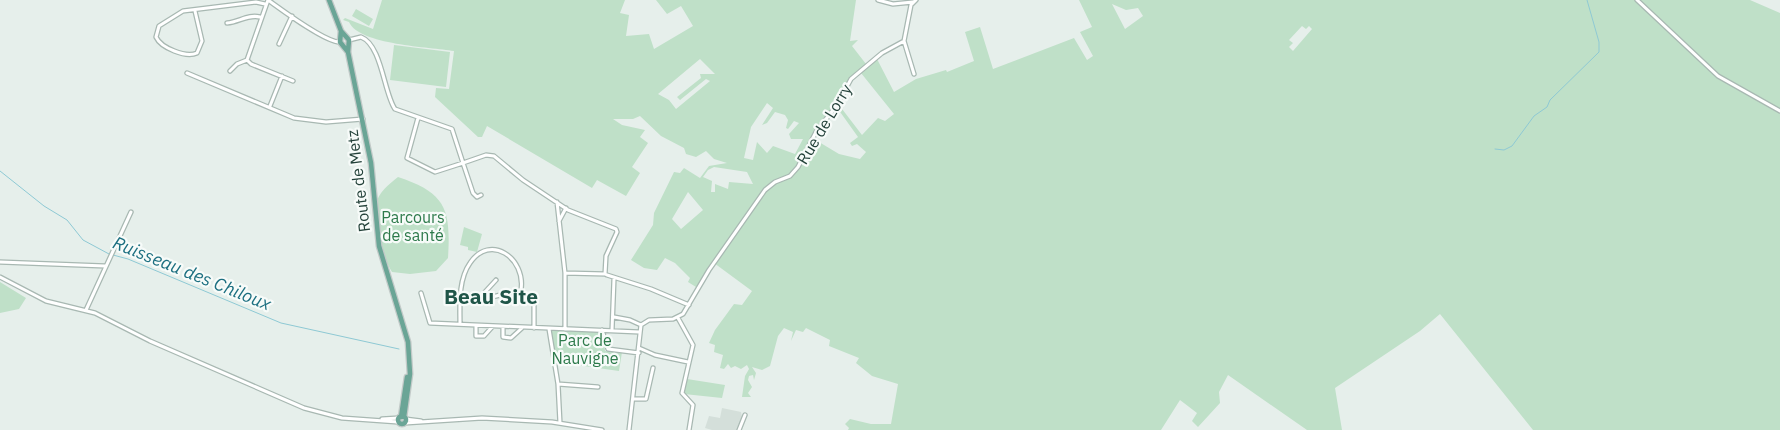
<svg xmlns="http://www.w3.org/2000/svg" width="1780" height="430" viewBox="0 0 1780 430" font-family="'IBM Plex Sans',sans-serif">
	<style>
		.built { fill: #d4dfda }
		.green { fill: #bfe0c8; fill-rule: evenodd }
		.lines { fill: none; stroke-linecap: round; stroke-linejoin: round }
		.stream { stroke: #8ec9d4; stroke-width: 1 }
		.minor-casing { stroke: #a8b8b2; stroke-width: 5.5 }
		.major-casing { stroke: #c2cac8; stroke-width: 7 }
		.minor { stroke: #fff; stroke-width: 3 }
		.major { stroke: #6aa596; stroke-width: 4.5 }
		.labels { text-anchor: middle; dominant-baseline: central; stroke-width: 4.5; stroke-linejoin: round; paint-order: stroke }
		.street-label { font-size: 16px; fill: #24423a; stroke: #f7fbf9 }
		.park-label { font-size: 16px; fill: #2d7a4b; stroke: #f7fbf9 }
		.water-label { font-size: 18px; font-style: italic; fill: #1c6f80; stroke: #f7fbf9 }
		.district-label { font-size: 21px; font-weight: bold; fill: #1f5548; stroke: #f7fbf9 }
	</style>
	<rect width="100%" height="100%" fill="#e6efeb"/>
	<path class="built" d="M722 408 741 412 742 417 736 430H712L705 428 709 416 720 418Z"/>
	<path class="green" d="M382 0H625L620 13 629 15 626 36 649 34 654 49 693 26 681 6 667 14 656 0H856L850 41 858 40 852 46 866 64 849 78 836 105 813 134 807 150 814 139 839 154 860 159 866 152 857 144 852 146 850 143 858 137 838 109 839 105 862 135 878 118 885 121 894 114 861 73 877 59 894 92 916 79 946 70 947 72 974 61 965 32 980 27 993 69 1074 38 1087 60 1093 56 1080 32 1092 27 1079 0H1750L1780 13V430H1533L1440 314 1420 331 1335 388 1342 430H1307L1228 375 1219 392 1220 403 1198 427 1192 421 1197 413 1180 400 1161 430H848L849 428 845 424 850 419 871 424H891L898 384 872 376 856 363 859 358 829 346 830 340 806 328 803 332 796 330 791 341 793 332 784 328 778 336 770 366 762 370 752 367 756 373 754 380 753 375 749 376 748 380 752 387 748 393 751 397H742L745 376 749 369 747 365 741 369 735 366 731 368 728 364 724 369 720 368 723 355 714 352 715 345 709 343 715 330 734 304 742 305 752 291 714 263 696 287 688 282 690 278 675 263 665 258 657 270 644 268 631 260 653 225 654 213 674 172 680 173 684 168 700 178 709 166 727 163 714 159 706 151 696 157 686 154 684 148 661 136 640 116 633 119H613L622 125 645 130 640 137 648 143 632 167 640 173 626 196 597 180 592 188 487 126 482 137H478L435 97 436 88 449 89 454 51C430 47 359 45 349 22L343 20 345 18 373 29ZM1112 4 1126 10 1138 8 1143 16 1125 29ZM1302 26 1306 29 1309 26 1312 29 1293 51 1289 47 1293 43 1289 40ZM700 59 715 74H700L701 78 677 97 680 100 706 79 710 81 676 109 669 100 658 94ZM767 103 773 108 762 125 767 123 775 112 785 115 788 120 786 128 788 129 794 121 799 123 789 134 791 139H803L795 154 773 146 767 153 757 142 753 160 744 158 751 127ZM714 167 747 172 753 184 729 182 728 189 715 184V192H711L712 181 703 177 708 170ZM688 192 703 210 681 229 672 219Z
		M356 9 373 19 369 26 352 16Z
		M394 45 450 52 446 87 390 80Z
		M398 177C446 193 451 209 448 258L436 271 410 274 392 272C383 259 374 221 376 204 378 193 389 184 398 177Z
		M464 227 482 234 477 252 468 250V247L460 245Z
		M0 282 26 298 19 309 0 313Z
		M553 330 600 332 603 337 605 351 622 352 619 371 556 362 551 331Z
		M687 379 725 385 722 398 684 394Z"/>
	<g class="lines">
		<path class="stream" d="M1495 149 1504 150 1512 146 1534 116 1547 107 1550 100 1599 52V42L1587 0
			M0 171 44 206 67 220 83 240 109 254
			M113 255 128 259 281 323 399 349"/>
		<g class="minor-casing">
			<path id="minor" d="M268 0 247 60 251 64 293 81
				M268 0C282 10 326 43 340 42
				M878 0 893 4 913 2
				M1637 0 1718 76 1780 111
				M195 11 202 41 197 53C186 58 161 48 156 37L159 26 183 11 256 2 265 4
				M227 23C239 22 248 14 260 17
				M349 40 361 37C382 45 384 94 395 109L452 129 463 163 486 155 494 156 523 180 568 210 616 229 617 232 606 256 605 274 607 275 651 289 689 305
				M904 41 914 74
				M279 44 292 16
				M230 71 237 64 247 60
				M187 73 294 118 326 122 363 119
				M270 106 282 76
				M418 118 407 158 435 172 463 163 473 193 477 197 481 195
				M557 202 565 273V329
				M559 221 566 208
				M0 262 105 266
				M565 273 605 274
				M0 277 46 301 95 313 150 341 304 408 342 418 398 422
				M421 293 430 323 639 332
				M461 297 488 298 521 290 534 305V328
				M483 298 485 292 496 280
				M86 310 131 212
				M614 317 630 320 641 325
				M678 318 693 345 682 393 693 405 689 430
				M460 324C460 305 458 280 470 263 490 233 526 258 521 290
				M476 326V336H484L493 326
				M503 327V337L511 338 522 328
				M549 329 558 384 560 423
				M602 330 608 349 639 353
				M612 330 614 279
				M639 348 655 355 688 362
				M558 384 598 387
				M634 399H646L653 368
				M382 419 399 418
				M405 419 421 421
				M405 423 482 418 552 422 602 430
				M629 430 641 325 649 320 673 319 683 314 709 270 765 190 775 182 790 176 798 167 816 132 837 105 851 79 882 53 904 41 911 5 916 0
				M739 430 745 415"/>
		</g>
		<g class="major-casing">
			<path id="major" d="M329 0 341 31 349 40 348 52 371 163 379 246 408 342 410 374 404 417
				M341 31 340 42 348 52
				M398 420a4 4 0 1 1 8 0a4 4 0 1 1-8 0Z
				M401 417 407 377"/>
		</g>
		<use href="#minor" class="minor"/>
		<use href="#major" class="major"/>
	</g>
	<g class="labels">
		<g class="street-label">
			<text transform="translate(824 124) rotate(-59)">Rue de Lorry</text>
			<text transform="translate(358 181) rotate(-97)">Route de Metz</text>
		</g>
		<g class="park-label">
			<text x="413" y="217">Parcours<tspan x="413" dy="18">de santé</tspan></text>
			<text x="585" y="340">Parc de<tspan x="585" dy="18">Nauvigne</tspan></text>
		</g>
		<g class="water-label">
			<text transform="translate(192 273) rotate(22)">Ruisseau des Chiloux</text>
		</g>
		<g class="district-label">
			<text x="491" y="296">Beau Site</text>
		</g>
	</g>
</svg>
